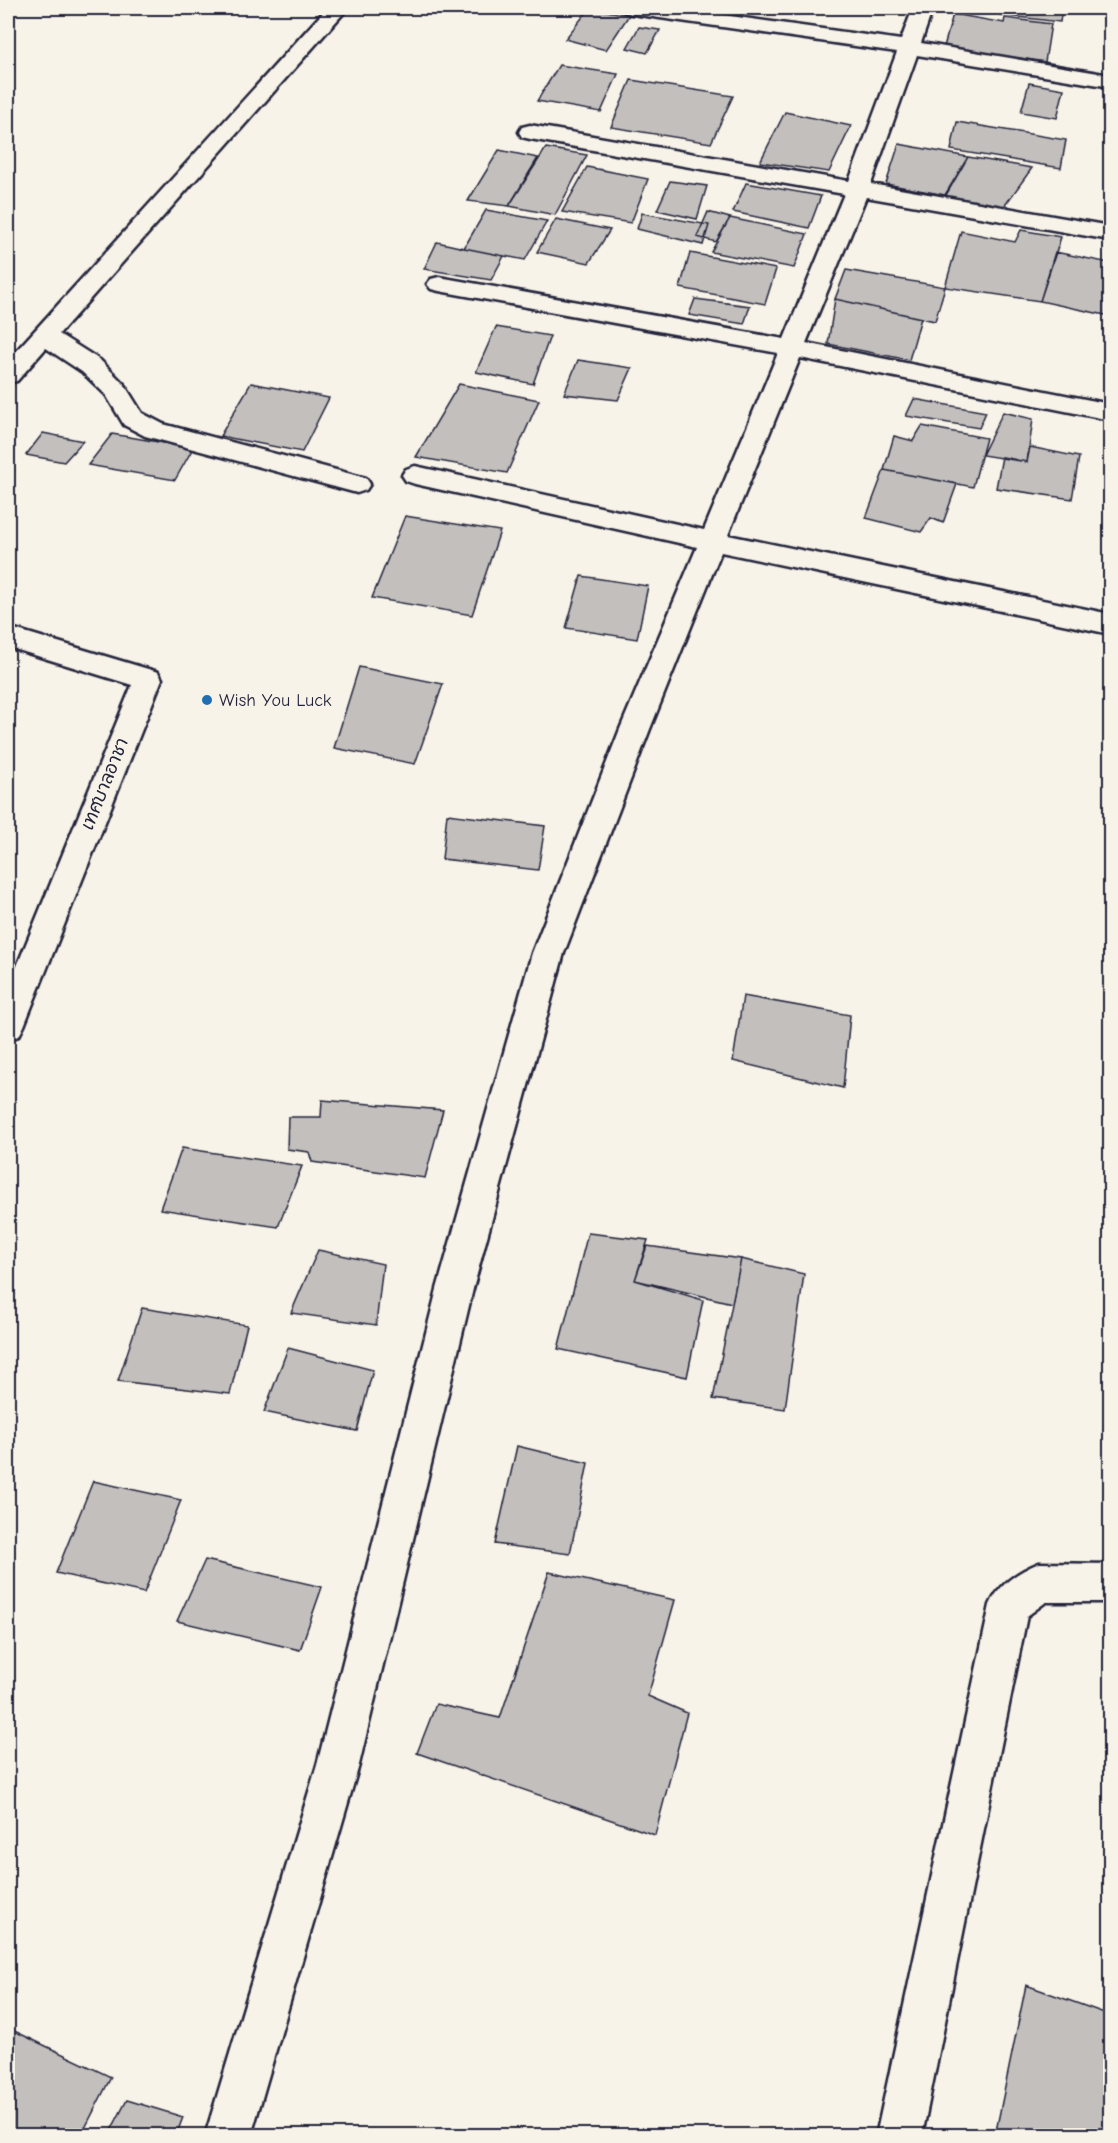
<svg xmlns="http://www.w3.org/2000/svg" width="1118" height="2143" viewBox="0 0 1118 2143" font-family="'Comic Neue','Playpen Sans Thai',sans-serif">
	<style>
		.building { fill: #c2bfbd; stroke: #22223b; stroke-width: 1.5 }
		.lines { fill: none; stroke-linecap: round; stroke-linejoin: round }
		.street-casing { stroke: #22223b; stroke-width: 5 }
		.street { fill: #f7f3e8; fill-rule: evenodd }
		.poi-dot { fill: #1f6fb2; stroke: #f7f3e8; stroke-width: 2 }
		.labels { text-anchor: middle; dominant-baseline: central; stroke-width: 4.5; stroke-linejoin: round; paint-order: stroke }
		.poi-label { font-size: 18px; fill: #22223b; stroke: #f7f3e8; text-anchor: start }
		.street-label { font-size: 18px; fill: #22223b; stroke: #f7f3e8 }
	</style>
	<rect width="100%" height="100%" fill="#f7f3e8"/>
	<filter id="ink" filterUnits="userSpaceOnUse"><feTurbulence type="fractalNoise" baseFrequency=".0167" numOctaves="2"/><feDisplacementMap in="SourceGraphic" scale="12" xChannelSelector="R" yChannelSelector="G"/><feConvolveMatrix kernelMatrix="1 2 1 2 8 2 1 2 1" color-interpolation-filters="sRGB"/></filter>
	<g filter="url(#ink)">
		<path class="building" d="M590 8 629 15 606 50 565 39Z
			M1002 8H1062L1060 22 1000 15Z
			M953 14 1004 23 1005 18 1051 24 1045 62 944 47Z
			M639 27 660 30 647 53 627 48Z
			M559 65 618 74 601 112 537 101Z
			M631 80 733 96 711 143 611 127Z
			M1029 83 1064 89 1057 118 1021 112Z
			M785 112 851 126 829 172 760 162Z
			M957 122 1066 140 1061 168 951 150Z
			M899 144 968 157 945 195 886 184Z
			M546 148 587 155 555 215 509 206Z
			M499 150 538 158 509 206 468 201Z
			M968 157 1032 168 1003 208 945 197Z
			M587 167 648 179 631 223 562 212Z
			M670 181 707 186 697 219 657 210Z
			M746 183 821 196 809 228 733 212Z
			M486 210 547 221 525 260 464 248Z
			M708 212 730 218 716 242 697 237Z
			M642 213 709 225 703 245 637 229Z
			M730 218 807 234 794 268 711 252Z
			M556 219 610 230 589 263 537 252Z
			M1021 230 1061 237 1040 301 945 287 961 231 1015 242Z
			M437 242 464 248 504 256 491 280 424 269Z
			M1055 252 1110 263V316L1040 301Z
			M690 253 776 269 765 304 680 288Z
			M846 270 945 287 935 321 835 299Z
			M695 299 750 306 744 324 689 315Z
			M835 299 921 318 909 360 828 344Z
			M496 327 550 336 533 384 476 372Z
			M578 360 632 368 618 400 564 394Z
			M251 383 329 398 302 452 220 436Z
			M459 384 539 400 507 473 416 457Z
			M914 399 986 412 979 428 906 416Z
			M1003 412 1033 419 1027 462 982 455Z
			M922 426 986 438 973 487 884 470 894 436 913 441Z
			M43 433 83 441 64 462 26 455Z
			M112 434 193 448 175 480 88 465Z
			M1030 447 1079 457 1072 499 996 488 1002 457 1027 462Z
			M884 470 957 484 943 523 931 518 921 532 866 518Z
			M405 516 500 531 472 615 372 598Z
			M581 576 648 586 637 639 566 628Z
			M359 667 443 684 415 764 334 748Z
			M447 814 545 826 538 870 442 859Z
			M743 996 850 1015 843 1088 733 1061Z
			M322 1100 443 1110 425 1178 312 1162 309 1152 287 1149 288 1117H321Z
			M182 1148 302 1166 278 1227 160 1209Z
			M588 1233 648 1240 635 1280 703 1300 687 1377 558 1349Z
			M647 1246 741 1259 732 1303 635 1280Z
			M318 1250 383 1264 376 1325 291 1313Z
			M741 1259 804 1274 785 1409 713 1399Z
			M142 1308 247 1325 230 1394 118 1381Z
			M288 1348 373 1370 357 1431 264 1412Z
			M517 1446 588 1463 570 1554 495 1544Z
			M93 1481 181 1500 144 1593 56 1573Z
			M205 1560 322 1587 300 1650 177 1621Z
			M549 1572 675 1600 648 1696 687 1713 655 1835 417 1753 436 1704 500 1718Z
			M1026 1985 1110 2015V2136H995Z
			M8 2028 111 2077 81 2136H8Z
			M127 2100 183 2117 176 2136H108Z"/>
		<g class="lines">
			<g class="street-casing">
				<path id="street" d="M327 8H348L59 334 100 360 124 384 142 413 163 424 366 478 370 484 366 490 357 493 145 436 124 425 106 395 82 372 46 348 17 381 8 383V360Z
					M622 8H673L901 40 913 8H933L921 43 1110 75V85L1105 86 917 55 871 184 1110 226V240L866 197 806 343 1110 404V420L800 358 728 535 1110 614V634L721 552 650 729 564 953 473 1289 359 1765 251 2136H205L317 1765 437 1289 532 953 620 729 697 547 415 484 406 481 402 475 406 469 415 466 704 530 778 353 439 291 431 289 427 284 431 279 439 277 784 339 844 194 530 139 522 137 519 132 522 127 530 125 849 181 897 52 632 14 625 12Z
					M8 627 158 672 162 679 24 1026 19 1036 8 1040V988L132 685 8 647Z
					M1039 1563 1110 1564V1602H1046L1027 1616 922 2136H876L990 1605C999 1584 1019 1571 1039 1563Z"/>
			</g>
			<use href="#street" class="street"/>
		</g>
	</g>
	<circle class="poi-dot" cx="207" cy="700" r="6"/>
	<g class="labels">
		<g class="poi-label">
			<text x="219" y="700">Wish You Luck</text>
		</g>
		<g class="street-label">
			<text transform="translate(105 784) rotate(-68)">เทศบาลอาชา</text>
		</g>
	</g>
	<rect width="1118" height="2143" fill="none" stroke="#f7f3e8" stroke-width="30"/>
	<rect x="15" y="15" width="1088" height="2113" fill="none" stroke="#22223b" stroke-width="2" filter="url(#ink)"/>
</svg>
